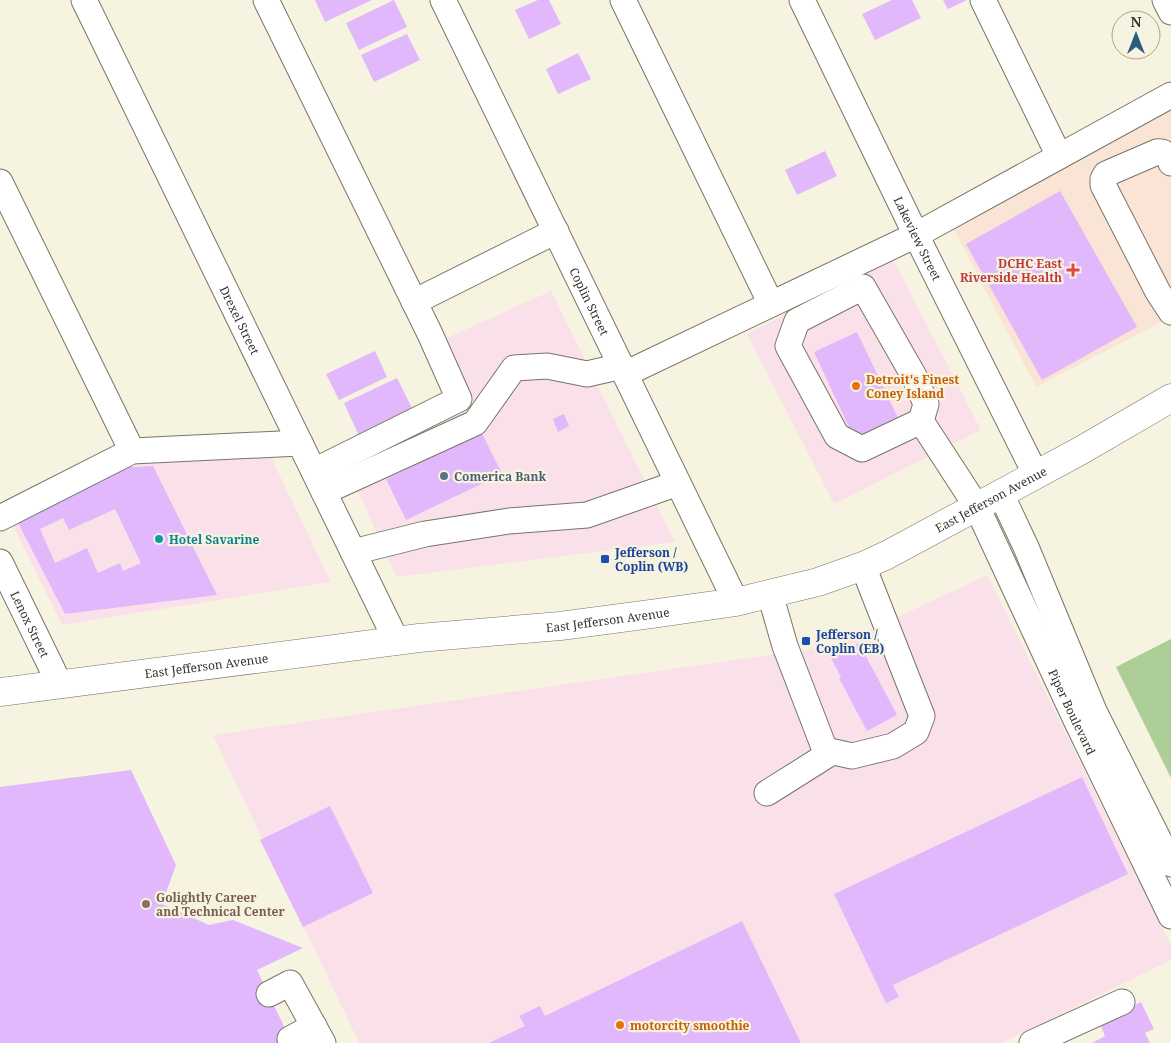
<svg xmlns="http://www.w3.org/2000/svg" width="1171" height="1043" viewBox="0 0 1171 1043" font-family="'Noto Serif',serif">
	<style>
		.commercial { fill: #fae1e9 }
		.medical { fill: #f9e4d6 }
		.green { fill: #adce96 }
		.building { fill: #e1b8fb; fill-rule: evenodd }
		.lines { fill: none; stroke-linecap: round; stroke-linejoin: round }
		.minor-casing { stroke: #787566; stroke-width: 27 }
		.major-casing { stroke: #787566; stroke-width: 29 }
		.minor { stroke: #fff; stroke-width: 25 }
		.major { stroke: #fff; stroke-width: 28 }
		.health-dot { fill: #e0444e; stroke: #f7f3e1; stroke-width: 2 }
		.food-dot { fill: #e8710a; stroke: #f7f3e1; stroke-width: 2 }
		.service-dot { fill: #5c6f8a; stroke: #f7f3e1; stroke-width: 2 }
		.culture-dot { fill: #0f9aa8; stroke: #f7f3e1; stroke-width: 2 }
		.transit-dot { fill: #1a4fb4; stroke: #f7f3e1; stroke-width: 2 }
		.education-dot { fill: #8d6e63; stroke: #f7f3e1; stroke-width: 2 }
		.labels { text-anchor: middle; dominant-baseline: central; stroke-width: 4.5; stroke-linejoin: round; paint-order: stroke }
		.street-label { font-size: 12px; fill: #35342d; stroke: #f7f3e1 }
		.health-label { font-size: 12px; font-weight: bold; fill: #be3a42; stroke: #f7f3e1; text-anchor: end }
		.food-label { font-size: 12px; font-weight: bold; fill: #c56008; stroke: #f7f3e1; text-anchor: start }
		.service-label { font-size: 12px; font-weight: bold; fill: #4e5e75; stroke: #f7f3e1; text-anchor: start }
		.culture-label { font-size: 12px; font-weight: bold; fill: #0d838f; stroke: #f7f3e1; text-anchor: start }
		.transit-label { font-size: 12px; font-weight: bold; fill: #164399; stroke: #f7f3e1; text-anchor: start }
		.education-label { font-size: 12px; font-weight: bold; fill: #785e54; stroke: #f7f3e1; text-anchor: start }
	</style>
	<rect width="100%" height="100%" fill="#f7f3e1"/>
	<path class="commercial" d="M893 259 981 430 834 504 747 334Z
		M551 291 675 542 397 577 345 463 475 403 442 340Z
		M270 455 331 582 62 625 10 520 142 461Z
		M987 575 1171 945V960L1002 1043H359L213 735 838 645Z"/>
	<path class="medical" d="M1171 110V317L1036 387 951 224Z"/>
	<path class="green" d="M1171 639V778L1116 667Z"/>
	<path class="building" d="M315 0H372L325 22Z
		M394 0 407 27 359 50 346 23Z
		M538 0H549L561 24 529 39 515 10Z
		M892 0H912L921 18 875 40 862 14Z
		M943 0H967L948 9Z
		M407 34 420 60 374 82 361 55Z
		M578 53 591 79 558 94 546 69Z
		M825 151 837 176 797 195 785 170Z
		M1060 191 1137 327 1042 380 966 244Z
		M857 332 899 420 855 440 814 352Z
		M375 351 387 377 339 400 326 374Z
		M397 378 413 410 359 436 344 403Z
		M564 414 569 426 558 432 553 419Z
		M482 433 502 474 406 520 386 479Z
		M153 466 217 595 65 614 15 517 116 468ZM115 509 141 563 123 571 120 563 98 573 87 548 55 563 40 529 63 518 69 530Z
		M859 643 897 715 867 731 839 678 841 677 831 658Z
		M131 770 176 865 162 904 209 925 233 920 303 948 257 970 292 1043H0V787Z
		M1082 777 1128 874 893 985 899 997 886 1003 834 894Z
		M330 806 373 893 303 927 260 840Z
		M742 921 801 1043H489L525 1026 519 1016 540 1006 545 1016Z
		M1141 1002 1154 1029 1145 1033 1150 1043H1092L1105 1036 1099 1022Z"/>
	<g class="lines">
		<g class="minor-casing">
			<g id="minor">
				<path id="s1" d="M84 0 396 640"/>
				<path d="M266 0 430 334 459 399 314 471"/>
				<path id="s2" d="M443 0 736 602"/>
				<path d="M623 0 771 304"/>
				<path id="s3" d="M802 0 916 235 1036 475"/>
				<path d="M983 0 1059 156"/>
				<path d="M1165 0 1171 12"/>
				<path d="M1171 163C1168 155 1165 151 1157 152L1106 174 1103 179V185L1158 292 1171 312"/>
				<path d="M0 182 132 451"/>
				<path d="M414 302 556 231"/>
				<path d="M625 374 916 235 1171 95"/>
				<path id="s4" d="M921 421 862 449 837 436 788 346 797 321 863 287 915 378 926 404 921 421 977 507 1076 720 1171 916"/>
				<path d="M324 492 475 423 514 368 547 366 587 374 622 366"/>
				<path d="M1001 494 1026 547 1094 711 1171 864"/>
				<path d="M0 518 132 451 300 443"/>
				<path d="M353 552 425 534 509 521 587 515 678 483"/>
				<path id="s5" d="M0 562 60 685"/>
				<path d="M770 594 785 646 825 750 852 756 893 746 916 732 922 716 863 566"/>
				<path d="M767 793 832 752"/>
				<path d="M269 994 290 983 323 1043"/>
				<path d="M290 1039 314 1026"/>
				<path d="M1032 1043 1122 1002"/>
			</g>
		</g>
		<g class="major-casing">
			<g id="major">
				<path id="s6" d="M0 692 419 638 560 626 651 614 736 602 818 582 863 566 887 555 1080 451 1171 398"/>
			</g>
		</g>
		<use href="#minor" class="minor"/>
		<use href="#major" class="major"/>
	</g>
	<path class="health-dot" d="M1070.5 262.5h5v5h5v5h-5v5h-5v-5h-5v-5h5z"/>
	<g class="food-dot">
		<circle cx="856" cy="386" r="5"/>
		<circle cx="620" cy="1025" r="5"/>
	</g>
	<circle class="service-dot" cx="444" cy="476" r="5"/>
	<circle class="culture-dot" cx="159" cy="539" r="5"/>
	<g class="transit-dot">
		<rect x="600" y="554" width="10" height="10" rx="2.5"/>
		<rect x="801" y="636" width="10" height="10" rx="2.5"/>
	</g>
	<circle class="education-dot" cx="146" cy="904" r="5"/>
	<g class="labels">
		<g class="street-label">
			<text stroke="none"><textPath href="#s3" startOffset="265">Lakeview Street</textPath></text>
			<text stroke="none"><textPath href="#s2" startOffset="335">Coplin Street</textPath></text>
			<text stroke="none"><textPath href="#s1" startOffset="356">Drexel Street</textPath></text>
			<text stroke="none"><textPath href="#s6" startOffset="1018">East Jefferson Avenue</textPath></text>
			<text stroke="none"><textPath href="#s6" startOffset="612">East Jefferson Avenue</textPath></text>
			<text stroke="none"><textPath href="#s5" startOffset="69">Lenox Street</textPath></text>
			<text stroke="none"><textPath href="#s6" startOffset="208">East Jefferson Avenue</textPath></text>
			<text stroke="none"><textPath href="#s4" startOffset="776">Piper Boulevard</textPath></text>
		</g>
		<g class="health-label">
			<text x="1062" y="263">DCHC East<tspan x="1062" dy="14">Riverside Health</tspan></text>
		</g>
		<g class="food-label">
			<text x="866" y="379">Detroit's Finest<tspan x="866" dy="14">Coney Island</tspan></text>
			<text x="630" y="1025">motorcity smoothie</text>
		</g>
		<g class="service-label">
			<text x="454" y="476">Comerica Bank</text>
		</g>
		<g class="culture-label">
			<text x="169" y="539">Hotel Savarine</text>
		</g>
		<g class="transit-label">
			<text x="615" y="552">Jefferson /<tspan x="615" dy="14">Coplin (WB)</tspan></text>
			<text x="816" y="634">Jefferson /<tspan x="816" dy="14">Coplin (EB)</tspan></text>
		</g>
		<g class="education-label">
			<text x="156" y="897">Golightly Career<tspan x="156" dy="14">and Technical Center</tspan></text>
		</g>
	</g>
	<g transform="translate(1136 35)"><circle r="24" fill="#f7f3e1" stroke="#a9a799"/>
	<path d="M0-4L9 19L0 12L-9 19Z" fill="#2b5c7a"/>
	<text y="-8" font-size="14" font-weight="bold" text-anchor="middle" fill="#35342d">N</text>
	</g>
</svg>
